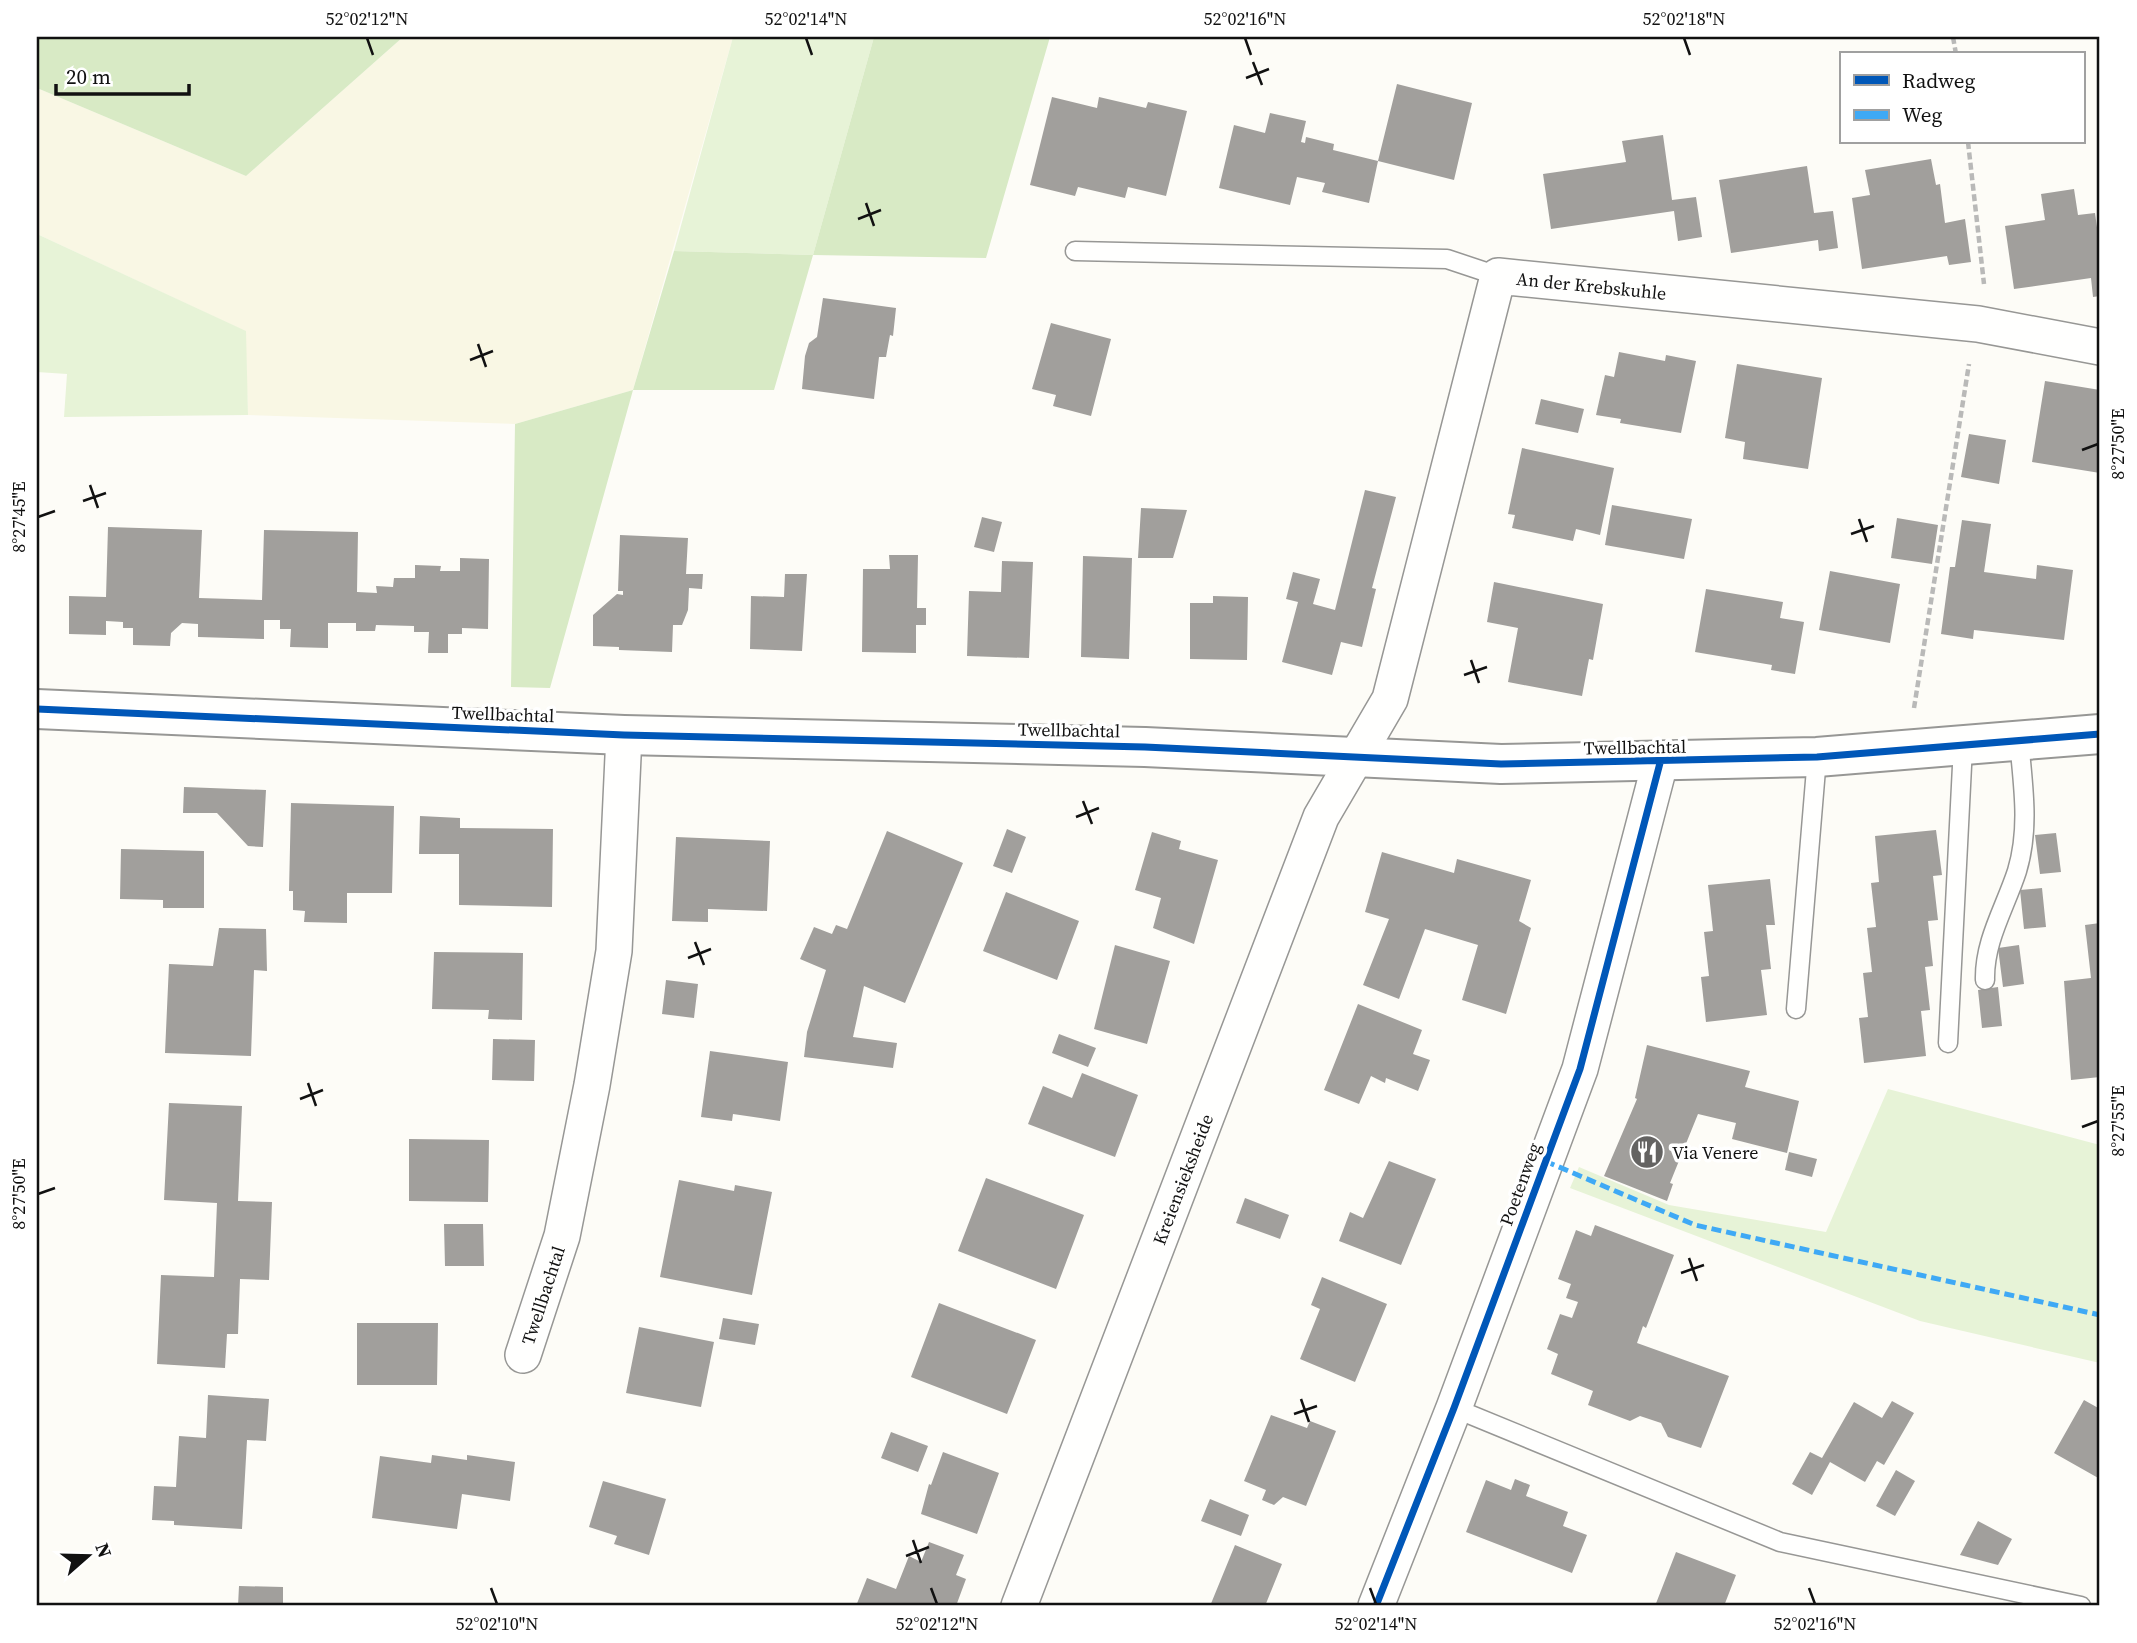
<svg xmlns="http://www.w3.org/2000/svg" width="2137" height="1643" viewBox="0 0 2137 1643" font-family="'Source Serif 4',serif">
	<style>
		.farmland { fill: #f9f7e4 }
		.green { fill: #e7f3d7 }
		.forest { fill: #d8eac5 }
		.building { fill: #a19f9c }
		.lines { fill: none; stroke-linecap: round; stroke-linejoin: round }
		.service-casing { stroke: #979795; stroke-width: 21 }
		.minor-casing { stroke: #979795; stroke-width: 38 }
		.tertiary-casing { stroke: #979795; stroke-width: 42 }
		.path { stroke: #b9b9b8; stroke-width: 4.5; stroke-dasharray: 7 3.5; stroke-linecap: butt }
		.service { stroke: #fffffe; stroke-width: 18 }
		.minor { stroke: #fffffe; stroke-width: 35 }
		.tertiary { stroke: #fffffe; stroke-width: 38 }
		.quiet { stroke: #3fa9f5; stroke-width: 5; stroke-dasharray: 10 5; stroke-linecap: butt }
		.cycleway-casing { stroke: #fff; stroke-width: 11 }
		.cycleway { stroke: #0057b8; stroke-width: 7 }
		.ticks { fill: none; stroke: #111; stroke-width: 2.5 }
		.labels { text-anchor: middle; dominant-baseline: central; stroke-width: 7; stroke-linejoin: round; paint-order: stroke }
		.street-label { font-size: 18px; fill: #111; stroke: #fff }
		.poi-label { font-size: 18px; fill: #111; stroke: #fff; text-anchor: start }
		.neatline { fill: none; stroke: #111; stroke-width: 2.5 }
		.ticks-label { font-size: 18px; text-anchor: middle; fill: #111 }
	</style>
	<rect width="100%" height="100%" fill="#fdfcf7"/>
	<path class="farmland" d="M403 37H733L633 390 515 424 248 415 245 331 37 234V88L246 176Z"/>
	<path class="green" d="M733 37H874L813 255 674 251Z
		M37 234 246 331 248 415 64 417 67 374 37 372Z
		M1888 1089 2100 1145V1363L1920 1321 1570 1188 1579 1167 1669 1205 1826 1232Z"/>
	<path class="forest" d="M37 37H403L246 176 37 88Z
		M874 37H1050L986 258 813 255 774 390H633L550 688 511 687 515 424 633 390 674 251 813 255Z"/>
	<path class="building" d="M1397 84 1472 103 1454 180 1378 161 1369 203 1322 192 1325 183 1297 177 1290 205 1219 188 1234 125 1265 133 1270 113 1306 121 1301 142 1305 143 1306 137 1334 144 1333 150 1378 161Z
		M1052 97 1097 108 1099 97 1146 108 1148 102 1187 111 1166 196 1128 187 1125 198 1078 187 1075 196 1030 185Z
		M1663 135 1672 200 1696 197 1702 237 1678 241 1674 211 1551 229 1543 174 1626 162 1622 141Z
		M1931 159 1936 185 1940 184 1945 223 1965 219 1971 262 1949 265 1947 256 1862 269 1852 198 1870 195 1865 170Z
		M1807 166 1814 213 1833 211 1838 248 1819 251 1818 240 1731 253 1719 180Z
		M2074 189 2078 215 2095 213 2100 249V296L2093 297 2091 278 2014 289 2005 226 2045 220 2041 194Z
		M823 298 896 308 893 336 890 335 886 357H879L874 399 802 389 805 356 809 343 817 337Z
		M1051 323 1111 339 1091 416 1053 406 1056 395 1032 389Z
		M1619 352 1665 361 1666 355 1696 361 1681 433 1620 423 1621 419 1596 415 1605 375 1614 377Z
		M1737 364 1822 378 1808 469 1743 459 1745 442 1725 438Z
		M2045 381 2100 390V473L2032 462Z
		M1541 399 1584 409 1578 433 1535 424Z
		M1969 434 2006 440 1999 484 1961 477Z
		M1522 448 1614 468 1600 535 1576 529 1573 541 1512 528 1515 515 1508 514Z
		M1365 490 1396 497 1372 588 1376 589 1362 647 1341 642 1332 675 1282 662 1298 602 1286 599 1293 572 1320 579 1313 604 1335 610Z
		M1612 505 1692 519 1684 559 1605 545Z
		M1141 508 1187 510 1173 558H1138Z
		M982 517 1002 522 994 552 974 547Z
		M1897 518 1938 525 1932 564 1891 558Z
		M1962 520 1991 524 1984 572 2036 579 2037 565 2073 570 2064 640 1974 630 1973 639 1941 634 1950 567H1955Z
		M108 527 202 530 199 598 262 600 264 530 358 532 357 592 377 593 376 586 393 587 394 578H415V565L441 566 440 571H460V558L489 559 488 629 462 628V634H448V653H428L429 632H414V626L376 625 375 631H356V623H328V648L290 647 291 629H280V620H264V639L198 637V624L182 623 171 633 170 646 133 645V628H123V622L106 621V635L69 634V596L106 597Z
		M620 535 688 538 686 574H703L702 589 689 588 688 610 682 625H673L672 652 619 650V647L593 646V615L617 594 623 595V591H618Z
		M889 555H918L917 608H926V625H916V653L862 652 863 569H890Z
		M1083 556 1132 558 1129 659 1081 657Z
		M1002 561 1033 562 1029 658 967 656 969 591 1001 592Z
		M1830 571 1900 584 1890 643 1819 630Z
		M785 574H807L802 651 750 649 751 596 784 597Z
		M1494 582 1603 604 1593 660 1589 659 1582 696 1508 682 1518 628 1487 622Z
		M1706 589 1783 602 1780 618 1804 622 1795 674 1771 670 1772 665 1695 652Z
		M1213 596 1248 597 1247 660 1190 659V603H1213Z
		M184 787 266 790 263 847 248 846 217 813H183Z
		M291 803 394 806 392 893H347V923L304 922 305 911 293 910V891H289Z
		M420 816 460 818V828L553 829 552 907 459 905V854H419Z
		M1007 829 1026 837 1012 873 993 866Z
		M1936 830 1942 875 1933 876 1938 920 1928 921 1933 966 1925 967 1930 1010 1921 1011 1926 1056 1864 1063 1859 1018 1868 1017 1863 973 1872 972 1867 928 1876 927 1871 883 1879 882 1875 836Z
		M887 831 963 863 905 1003 864 986 853 1037 897 1043 893 1068 804 1057 807 1032 826 970 800 959 814 927 832 934 836 925 847 929Z
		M1152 832 1181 841 1179 849 1218 860 1194 944 1153 928 1161 898 1135 890Z
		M2056 833 2061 872 2040 874 2035 835Z
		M676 837 770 841 767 911 708 909V922L672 921Z
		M121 849 204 851V908H163V900L120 899Z
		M1382 852 1454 873 1457 859 1531 880 1519 921 1531 928 1506 1014 1462 1000 1478 945 1425 929 1399 999 1363 985 1389 919 1365 912Z
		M1770 879 1775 925H1766L1771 969 1761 970 1767 1015 1706 1022 1701 977 1709 976 1704 932 1713 931 1708 885Z
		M2042 888 2046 927 2024 929 2020 890Z
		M1006 892 1079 921 1057 980 983 951Z
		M2100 923V1077L2071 1080 2064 981 2091 978 2085 925Z
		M219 928 266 929 267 971 254 970 251 1056 165 1053 169 964 213 966Z
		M1115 945 1170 961 1147 1044 1094 1029Z
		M2019 945 2024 984 2003 987 1998 948Z
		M434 952 523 953 522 1020 488 1019 489 1010 432 1009Z
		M666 980 698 984 694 1018 662 1014Z
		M1998 987 2002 1026 1982 1028 1978 990Z
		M1358 1004 1422 1030 1413 1054 1430 1060 1418 1091 1386 1078 1385 1083 1371 1076 1359 1104 1324 1090Z
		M1059 1034 1096 1048 1088 1067 1052 1053Z
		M493 1039 535 1040 534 1081 492 1080Z
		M1647 1045 1750 1071 1745 1087 1799 1101 1787 1153 1732 1139 1736 1123 1698 1114 1670 1183 1673 1184 1667 1201 1604 1176 1637 1099 1635 1098Z
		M710 1051 788 1062 780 1121 733 1114 732 1121 701 1117Z
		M1082 1073 1138 1095 1115 1157 1028 1124 1043 1086 1072 1098Z
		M169 1103 242 1106 238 1201 272 1202 269 1280 240 1279 238 1334H227L225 1368 157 1364 161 1275 214 1277 217 1203 164 1200Z
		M409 1139 489 1140 488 1202 409 1201Z
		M1789 1152 1817 1159 1812 1177 1785 1170Z
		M1389 1161 1436 1179 1401 1265 1339 1241 1350 1212 1363 1218Z
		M986 1178 1084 1215 1056 1289 958 1251Z
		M679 1180 734 1191 735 1185 772 1192 752 1295 660 1277Z
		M1245 1198 1289 1215 1280 1239 1236 1223Z
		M444 1224H483L484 1266H445Z
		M1595 1225 1674 1255 1646 1328 1643 1326 1637 1343 1729 1376 1701 1448 1668 1437 1661 1423 1640 1416 1630 1421 1588 1405 1593 1391 1551 1374 1558 1354 1547 1349 1560 1314 1572 1318 1578 1302 1566 1298 1571 1284 1558 1279 1576 1230 1591 1236Z
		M1322 1277 1387 1304 1355 1382 1300 1359 1320 1309 1311 1305Z
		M939 1303 1036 1340 1007 1414 911 1377Z
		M723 1318 759 1324 755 1345 719 1339Z
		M357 1323H438L437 1385H357Z
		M639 1327 714 1342 701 1407 626 1393Z
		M208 1395 269 1399 266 1441 247 1440 242 1529 174 1525V1521L152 1520 154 1486 176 1487 179 1436 206 1438Z
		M2084 1400 2100 1409V1479L2054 1453Z
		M1892 1401 1914 1413 1884 1465 1877 1461 1865 1482 1830 1462 1812 1495 1792 1484 1810 1452 1822 1458 1854 1402 1882 1418Z
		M1271 1415 1307 1428 1310 1421 1336 1431 1306 1506 1283 1497 1274 1505 1262 1500 1266 1490 1244 1481Z
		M891 1432 928 1446 918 1472 881 1458Z
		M943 1452 999 1473 977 1534 921 1514 929 1484 931 1485Z
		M432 1455 467 1460V1455L515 1462 510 1501 462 1494 457 1529 372 1518 380 1456 431 1463Z
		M1896 1470 1915 1481 1895 1516 1876 1506Z
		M1515 1479 1530 1485 1526 1496 1568 1512 1563 1526 1587 1535 1572 1573 1466 1532 1486 1480 1511 1490Z
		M603 1481 666 1499 649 1555 614 1544 617 1536 589 1527Z
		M1210 1499 1249 1515 1241 1536 1201 1521Z
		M1978 1521 2012 1539 1998 1565 1960 1555Z
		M929 1542 964 1555 956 1575 966 1579 956 1606H856L867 1578 896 1589 909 1556 921 1562Z
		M1235 1545 1282 1564 1265 1606H1210Z
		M1676 1552 1736 1575 1724 1606H1655Z
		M239 1586 283 1587V1606H238Z"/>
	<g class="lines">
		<g class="service-casing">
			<path id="service" d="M1075 251 1447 259 1498 276
				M1985 980C1984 941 2005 908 2017 871 2030 828 2023 785 2019 741
				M1796 1009 1817 757
				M1948 1043 1963 746
				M1454 1408 1780 1542 2081 1606"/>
		</g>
		<g class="minor-casing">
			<g id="minor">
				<path id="s1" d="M523 1355 562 1236 592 1085 614 951 624 735"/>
				<path id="s2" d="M1019 1606 1321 817 1390 699 1498 276 1978 324 2100 347"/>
				<path d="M1376 1606 1454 1408 1580 1069 1660 763"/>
			</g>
		</g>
		<g class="tertiary-casing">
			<path id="tertiary" d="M37 709 624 735 1145 747 1501 764 1817 757 2100 734"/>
		</g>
		<path class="path" d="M1953 37 1956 54
			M1968 142 1984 284
			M1914 708 1969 364"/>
		<use href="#service" class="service"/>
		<use href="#minor" class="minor"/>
		<use href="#tertiary" class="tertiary"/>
		<path class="quiet" d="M1545 1161 1695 1225 2100 1315"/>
		<g class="cycleway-casing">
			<path id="cycleway" d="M37 709 624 735 1145 747 1501 764 1817 757 2100 734
				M1376 1606 1454 1408 1580 1069 1660 763"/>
		</g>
		<use href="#cycleway" class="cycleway"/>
	</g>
	<path class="ticks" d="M367 38 373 55M806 38 812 55M1245 38 1251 55M1684 38 1690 55M1253 62 1262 85M1246 78 1269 69M866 203 874 226M858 219 881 210M478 344 486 367M470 360 493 351M2082 450 2098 444M90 485 98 508M83 501 106 493M38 517 55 511M1859 519 1867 542M1851 534 1874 526M1471 660 1479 683M1464 675 1487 667M1083 801 1092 824M1076 817 1099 808M695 942 704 965M688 958 711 949M308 1083 316 1106M300 1099 323 1090M2082 1127 2098 1121M38 1194 55 1188M1689 1258 1697 1281M1681 1273 1704 1265M1301 1399 1309 1422M1294 1414 1317 1406M913 1540 921 1563M906 1556 929 1547M491 1588 497 1604M931 1588 937 1604M1370 1588 1376 1604M1809 1588 1815 1604"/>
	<defs>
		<g id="restaurant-disc" transform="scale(1.75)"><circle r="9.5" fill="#646362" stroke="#fff"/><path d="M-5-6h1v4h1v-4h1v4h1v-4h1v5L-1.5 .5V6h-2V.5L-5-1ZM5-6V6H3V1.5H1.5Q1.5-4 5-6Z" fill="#fff"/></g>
	</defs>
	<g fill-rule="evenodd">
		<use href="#restaurant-disc" x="1647" y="1152"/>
	</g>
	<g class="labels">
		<g class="street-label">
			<text stroke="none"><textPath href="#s2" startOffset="1512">An der Krebskuhle</textPath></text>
			<text transform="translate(503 714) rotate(2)">Twellbachtal</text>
			<text transform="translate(1069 730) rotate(1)">Twellbachtal</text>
			<text transform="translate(1635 747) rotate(-1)">Twellbachtal</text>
			<text stroke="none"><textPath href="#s2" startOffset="457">Kreiensieksheide</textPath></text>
			<text transform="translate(1520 1184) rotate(-70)">Poetenweg</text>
			<text stroke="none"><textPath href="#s1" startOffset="63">Twellbachtal</textPath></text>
		</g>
		<g class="poi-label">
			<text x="1672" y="1152">Via Venere</text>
		</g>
	</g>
	<rect width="2137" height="1643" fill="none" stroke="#ffffff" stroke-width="77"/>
	<rect x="1840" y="52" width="245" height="91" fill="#ffffff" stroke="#a0a0a0" stroke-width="2"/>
	<rect x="1854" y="75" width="35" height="10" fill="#0057b8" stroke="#a0a0a0" stroke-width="2"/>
	<text x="1902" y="88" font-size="21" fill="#111111">Radweg</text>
	<rect x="1854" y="110" width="35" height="10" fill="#3fa9f5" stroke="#a0a0a0" stroke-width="2"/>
	<text x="1902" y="122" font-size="21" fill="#111111">Weg</text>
	<g transform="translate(88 1556) rotate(70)" stroke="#ffffff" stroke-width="5" paint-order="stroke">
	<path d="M0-5L12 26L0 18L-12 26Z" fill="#111111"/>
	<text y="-10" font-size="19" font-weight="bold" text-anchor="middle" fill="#111111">N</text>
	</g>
	<path d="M56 84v10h133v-10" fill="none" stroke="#111111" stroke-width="3.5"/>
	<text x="66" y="84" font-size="21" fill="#111111" stroke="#ffffff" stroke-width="5" paint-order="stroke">20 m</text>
	<rect x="38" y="38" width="2060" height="1566" class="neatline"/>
	<g class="ticks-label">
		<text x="367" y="25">52°02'12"N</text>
		<text x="806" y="25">52°02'14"N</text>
		<text x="1245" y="25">52°02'16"N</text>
		<text x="1684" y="25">52°02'18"N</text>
		<text transform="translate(2118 444) rotate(-90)" y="6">8°27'50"E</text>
		<text transform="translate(19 517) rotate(-90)" y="6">8°27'45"E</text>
		<text transform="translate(2118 1121) rotate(-90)" y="6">8°27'55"E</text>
		<text transform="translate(19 1194) rotate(-90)" y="6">8°27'50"E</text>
		<text x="497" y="1630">52°02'10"N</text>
		<text x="937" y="1630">52°02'12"N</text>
		<text x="1376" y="1630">52°02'14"N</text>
		<text x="1815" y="1630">52°02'16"N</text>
	</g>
</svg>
